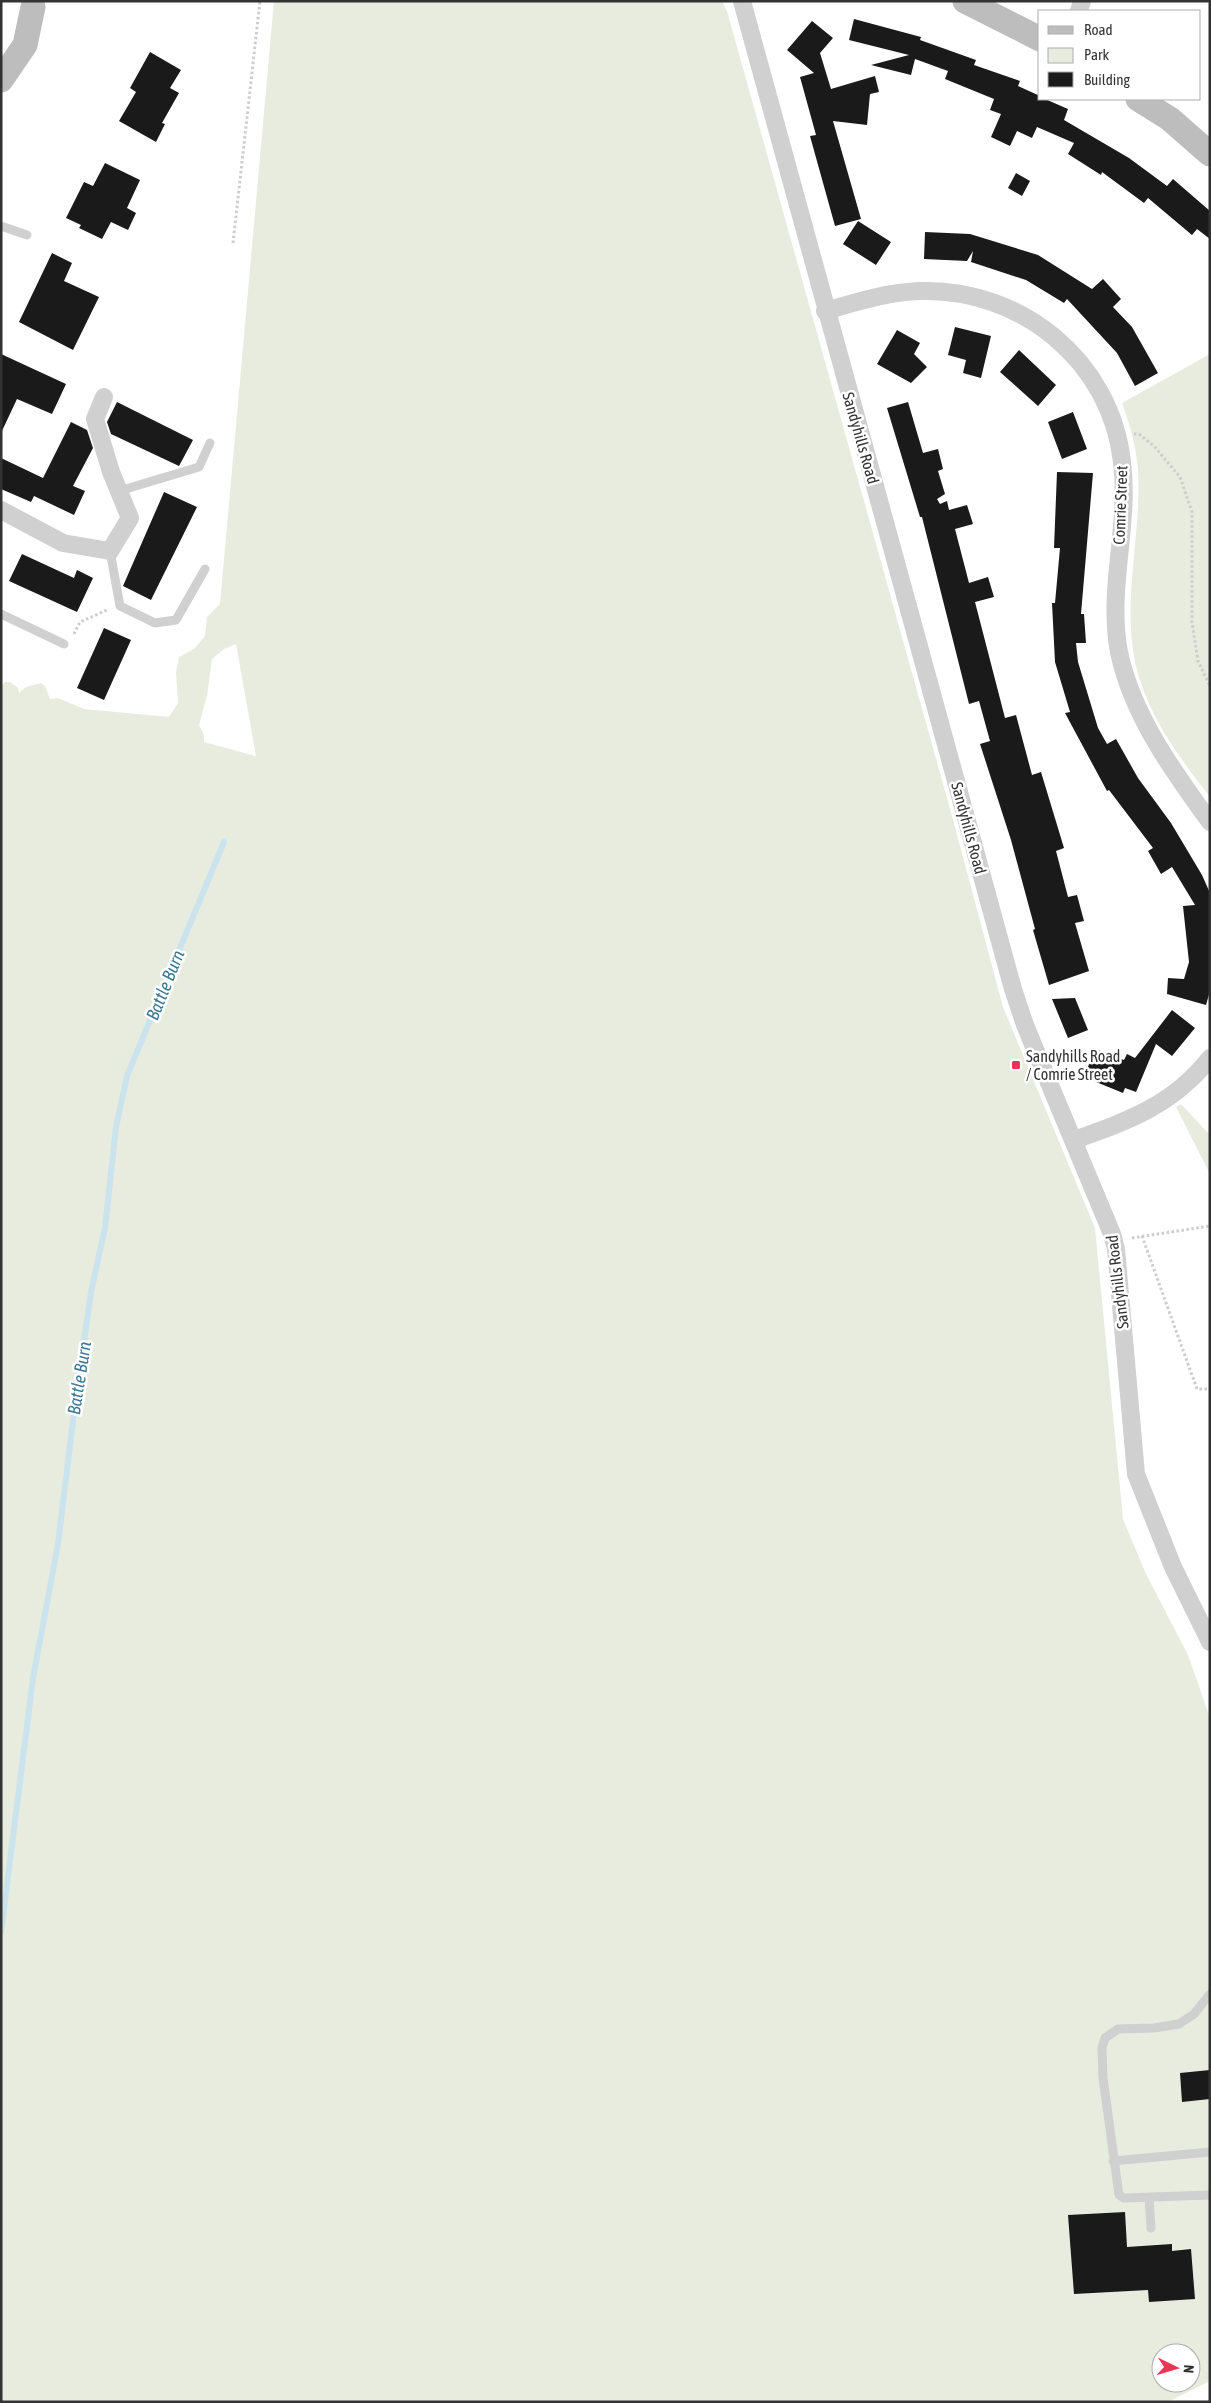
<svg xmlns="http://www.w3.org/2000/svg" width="1211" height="2403" viewBox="0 0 1211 2403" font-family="'Asap Condensed',sans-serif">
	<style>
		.green { fill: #e7ecde; fill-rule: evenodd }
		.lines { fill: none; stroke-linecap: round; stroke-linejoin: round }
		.stream { stroke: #cbe3ed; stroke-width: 6 }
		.building { fill: #1a1a1a }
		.path { stroke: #cdcdcd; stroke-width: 3; stroke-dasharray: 2.5 2.5; stroke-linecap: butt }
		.lane { stroke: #d0d0d0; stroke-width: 9 }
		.street { stroke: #d0d0d0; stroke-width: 18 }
		.secondary { stroke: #bdbdbd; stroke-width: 25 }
		.poi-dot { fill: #ea3555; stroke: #fff; stroke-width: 2 }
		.labels { text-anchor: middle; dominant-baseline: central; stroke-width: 5; stroke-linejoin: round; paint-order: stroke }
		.street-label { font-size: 16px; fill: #333; stroke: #fff }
		.poi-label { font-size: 16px; fill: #333; stroke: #fff; text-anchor: start }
		.water-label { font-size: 18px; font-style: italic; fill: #3b7a92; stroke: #fff }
	</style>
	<rect width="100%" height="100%" fill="#fff"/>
	<path class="green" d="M274 1H722L727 11 952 816 1003 1007 1095 1228 1123 1519 1146 1574 1188 1655 1210 1718V2381L1168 2402H1V686L5 682H10L18 688 19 693 26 687 41 683 45 686 50 699 58 698 84 709 169 717 178 703 176 672 179 657 194 649 205 636 207 617 220 604ZM236 644 256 756H255L204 742V735L199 725 207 696 212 659 224 649ZM1161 2353H1191V2383H1161Z
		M1210 354V797C1179 757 1148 716 1136 666 1121 601 1142 535 1138 469 1136 446 1130 425 1122 403Z
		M1181 1104 1210 1135V1174L1176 1107Z"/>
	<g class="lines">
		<path class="stream" d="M1 1932 33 1678 58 1544 75 1404 91 1292 105 1228 116 1127 127 1076 224 842"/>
	</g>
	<path class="building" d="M854 19 921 37 920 40 976 60 974 65 1020 81 1018 86 1040 96V99H1045L1068 109 1064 120 1129 158 1167 186 1173 179 1210 211V239L1197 229 1192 235 1148 198 1144 203 1102 172 1101 175 1068 154 1074 143 1037 127 1032 138 1017 131 1010 146 991 137 1001 114 990 110 994 99 945 79 948 71 915 59 911 75 871 65 909 55 849 40Z
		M812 21 833 38 820 53 831 89 875 76 879 92 870 94 867 125 833 121 861 219 835 226 810 136 816 135 800 77 814 73 787 50Z
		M150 52 181 70 170 88 179 93 162 123 165 124 156 142 119 121 136 92 130 88Z
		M105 163 140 180 127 208 136 213 128 230 111 222 102 239 79 228 81 225 66 218 84 182 93 186Z
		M1016 173 1030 181 1022 196 1008 188Z
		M858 221 891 242 876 265 843 244Z
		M925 232 970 234 1038 255 1092 289 1103 279 1121 299 1113 307 1132 327 1158 373 1135 386 1117 353 1067 299 1064 303 1026 280 971 262 973 251 967 261 924 259Z
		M52 253 72 263 64 281 99 297 73 350 19 322Z
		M955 327 991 336 981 378 963 373 966 360 948 355Z
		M897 330 920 343 914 354 927 367 911 383 877 364Z
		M1019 350 1056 385 1038 406 1000 372Z
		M1 354 66 384 52 414 17 399 1 433Z
		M117 402 193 440 179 466 111 434 107 422Z
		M908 402 923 453 938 449 943 469 938 471 945 494 937 499 940 504 947 501 949 510 967 505 973 524 955 529 969 583 988 577 994 597 975 602 1005 718 1016 715 1032 775 1041 772 1064 848 1056 851 1068 897 1077 895 1084 921 1075 923 1089 971 1049 985 1033 930 1035 929 1011 840 980 744 990 741 979 701 969 704 922 517H920L887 408Z
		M1073 412 1087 449 1062 459 1048 422Z
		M71 422 87 430 93 448 73 486 85 491 74 515 34 496 31 502 1 489V458L43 478Z
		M1057 472 1093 473 1081 614H1084L1086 643H1076L1078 662 1098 728 1107 744 1116 739 1138 778 1171 823 1202 875 1210 893V991L1206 1005 1167 994 1168 978 1184 979 1189 962 1183 906 1195 905 1172 867 1161 874 1148 851 1153 848 1109 790 1107 791 1065 713 1070 712 1055 662 1052 603H1055L1060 548H1054Z
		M164 492 197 507 151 600 123 586Z
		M22 554 74 578 77 570 93 578 77 612 9 581Z
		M104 628 131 640 104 700 77 688Z
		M1075 998 1088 1030 1068 1038 1052 999Z
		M1172 1010 1195 1028 1172 1056 1156 1044 1136 1092 1125 1088 1123 1093 1084 1077 1095 1049 1124 1060 1127 1054 1135 1058Z
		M1210 2070V2099L1182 2102 1180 2073Z
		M1125 2212 1127 2247 1172 2244V2251L1191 2249 1195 2299 1149 2302 1148 2290 1074 2294 1068 2215Z"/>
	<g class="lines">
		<path class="path" d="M233 243 260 1
			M1134 434H1139L1154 446 1180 477 1192 512V622L1198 661 1210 686
			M74 634 80 622 107 610
			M1142 1236 1197 1389H1210
			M1132 1238 1210 1226"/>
		<path class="lane" d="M1 226 27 235
			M119 491 199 467 210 443
			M110 551 120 606 155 623 176 620 205 569
			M1 614 64 644
			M1210 1994 1194 2014 1179 2024 1154 2028 1118 2029 1105 2038 1102 2048 1103 2078 1119 2195 1124 2198 1210 2195
			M1113 2161 1210 2152
			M1149 2197 1151 2228"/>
		<path class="street" d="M742 1 1013 989 1025 1025 1112 1234 1116 1249 1136 1474 1173 1567 1210 1642
			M1079 11 1082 1
			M825 311C856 302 888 292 920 291 1021 288 1111 361 1122 462 1130 525 1107 589 1119 652 1132 715 1173 771 1210 822
			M1 510 63 543 110 551 130 518 111 472 95 419 104 397
			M1074 1140C1128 1121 1173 1105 1210 1058"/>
		<path class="secondary" d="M965 1 1040 39
			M1 80 25 45 33 7
			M1138 99 1170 119 1210 154"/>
	</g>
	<rect class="poi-dot" x="1011" y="1060" width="10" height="10" rx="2.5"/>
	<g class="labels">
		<g class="street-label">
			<text transform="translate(861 438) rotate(74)">Sandyhills Road</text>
			<text transform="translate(1120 505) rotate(-88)">Comrie Street</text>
			<text transform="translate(969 828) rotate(75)">Sandyhills Road</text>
			<text transform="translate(1117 1282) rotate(-97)">Sandyhills Road</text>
		</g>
		<g class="poi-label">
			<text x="1026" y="1056">Sandyhills Road<tspan x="1026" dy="18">/ Comrie Street</tspan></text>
		</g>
		<g class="water-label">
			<text transform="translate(165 985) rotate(-68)">Battle Burn</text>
			<text transform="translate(79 1378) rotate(-81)">Battle Burn</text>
		</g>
	</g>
	<rect width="1211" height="2403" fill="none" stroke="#333333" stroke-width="5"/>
	<rect x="1038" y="10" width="162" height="90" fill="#ffffff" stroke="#adadad"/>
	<rect x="1048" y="26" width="25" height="8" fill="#bdbdbd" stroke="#adadad"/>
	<text x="1084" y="35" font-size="15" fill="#333333">Road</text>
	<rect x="1048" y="48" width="25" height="15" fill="#e7ecde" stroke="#adadad"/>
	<text x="1084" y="60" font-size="15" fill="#333333">Park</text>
	<rect x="1048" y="72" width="25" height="15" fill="#1a1a1a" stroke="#adadad"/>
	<text x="1084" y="85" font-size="15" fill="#333333">Building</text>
	<g transform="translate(1176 2368) rotate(95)"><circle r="24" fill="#ffffff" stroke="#adadad"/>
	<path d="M0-4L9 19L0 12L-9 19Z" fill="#ea3555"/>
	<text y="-8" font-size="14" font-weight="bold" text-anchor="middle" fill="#333333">N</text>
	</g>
</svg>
